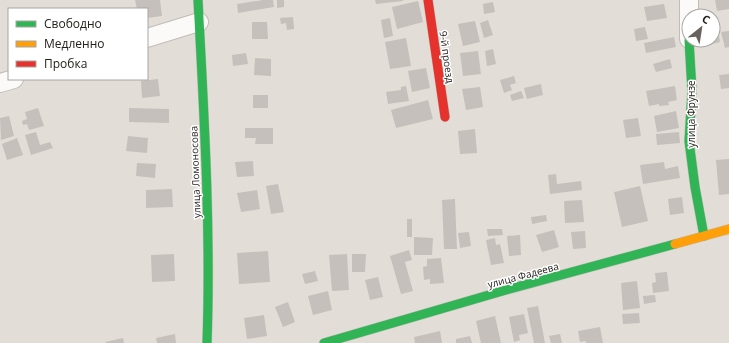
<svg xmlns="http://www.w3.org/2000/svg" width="729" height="343" viewBox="0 0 729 343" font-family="'Open Sans',sans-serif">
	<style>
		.building { fill: #c5c0bb }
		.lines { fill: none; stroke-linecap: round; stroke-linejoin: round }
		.street-casing { stroke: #c0bcb7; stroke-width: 20 }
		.fast-casing { stroke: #c0bcb7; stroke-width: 10 }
		.slow-casing { stroke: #c0bcb7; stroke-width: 10 }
		.jam-casing { stroke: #c0bcb7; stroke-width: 10 }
		.street { stroke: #fbfaf9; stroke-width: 18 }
		.fast { stroke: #30b455; stroke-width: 9 }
		.slow { stroke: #ff9f0a; stroke-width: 9 }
		.jam { stroke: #e5322d; stroke-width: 9 }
		.labels { text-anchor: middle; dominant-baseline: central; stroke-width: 3; stroke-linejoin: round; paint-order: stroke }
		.street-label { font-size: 10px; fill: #24201c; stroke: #fff }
	</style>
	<rect width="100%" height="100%" fill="#e3ddd7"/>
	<path class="building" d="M135 0H160L162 16 147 18V9H137Z
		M263 0H273L274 7 238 13 237 4Z
		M277 0H284V7L277 8Z
		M375 0H403V1L376 4Z
		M715 0H729V9L717 11Z
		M418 1 423 22 397 29 392 7Z
		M493 2 495 12 484 14 483 4Z
		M664 4 667 18 647 21 644 7Z
		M293 17 294 29 287 30 286 23 281 24 280 18Z
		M390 18 393 36 384 38 381 20Z
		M488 20 493 35 484 38 480 23Z
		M475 21 480 42 463 46 458 24Z
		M252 22H267L268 39H252Z
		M645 27 648 39 636 41 634 29Z
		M718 30 720 42 709 45 708 40H713V31Z
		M729 31V47L725 48 721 32Z
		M674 37 676 47 646 53 644 43Z
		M406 38 411 66 390 69 385 42Z
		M493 49 496 64 487 66 485 51Z
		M478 51 481 74 463 76 460 53Z
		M246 53 248 64 233 66 232 55Z
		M255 58 271 59V76L254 75Z
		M670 59 672 68 656 72 653 64Z
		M426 68 430 88 412 92 408 71Z
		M729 74V88L721 89 719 75Z
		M514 76 516 83 510 85 512 90 504 93 500 80Z
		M158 79 160 96 142 98 141 81Z
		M541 84 543 95 527 99 524 88Z
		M406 86 409 101 388 104 386 92 401 90V87Z
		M675 86 677 100 668 102 669 105 659 106V104L649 106 646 91Z
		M480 87 483 107 466 110 462 89Z
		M521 91 524 98 512 101 510 95Z
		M253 95H268V108H253Z
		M428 100 433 119 396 128 391 110Z
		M38 108 44 126 29 130 27 124 23 125 22 121 27 119 25 112Z
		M129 108 169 109V123L129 122Z
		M676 111 679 128 657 132 654 116Z
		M9 116 14 136 1 140 0 118Z
		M638 118 641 136 626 138 623 120Z
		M245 128H273V144H255L256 138H245Z
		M475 129 477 153 460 154 458 131Z
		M36 132 40 145 50 142 53 148 31 155 25 135Z
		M679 132 680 143 657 145 656 134Z
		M128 136 148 138 147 153 126 151Z
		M17 138 23 155 7 160 2 144Z
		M729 159V194L719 195 716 160Z
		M253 161 254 176 237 177 235 162Z
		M664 162 665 169 678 166 680 178 643 184 640 165Z
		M137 163 156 164 155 178 136 176Z
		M556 174 557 184 581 181 582 190 550 194 548 175Z
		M278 184 284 212 271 214 266 186Z
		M640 186 648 221 622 227 614 192Z
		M172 189 173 207 146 208V190Z
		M257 190 260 209 241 212 237 193Z
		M682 197 684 213 670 215 668 199Z
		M455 199 457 249H444L442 200Z
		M582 200 584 222 565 223 564 201Z
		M546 215 547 221 532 224 531 217Z
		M407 219H412V237H407Z
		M487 229H502L503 235 488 236Z
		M554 230 559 247 542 252 536 235Z
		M585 231 586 248 573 249 571 232Z
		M469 232 471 246 460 248 458 233Z
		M520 235 521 255 509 256 507 236Z
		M414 237 433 238 432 255H414Z
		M495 238 496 245 500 244 504 263 491 265 486 240Z
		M409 250 412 260 405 262 413 291 401 294 390 256Z
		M268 251 270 282 239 284 237 253Z
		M174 254 175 281 152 282 151 255Z
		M347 254 349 290 332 291 329 255Z
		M352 254H366L365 272H352Z
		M441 258 444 283 430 284V279L424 280 423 267 427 266V259Z
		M315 271 318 281 305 284 302 274Z
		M667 272 669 291 653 293 652 283 656 282 655 273Z
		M378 277 383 297 370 300 365 280Z
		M637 281 640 308 623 310 621 283Z
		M328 291 332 310 313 315 308 296Z
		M655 295 656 302 644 304 643 296Z
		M288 302 295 322 283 327 275 307Z
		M538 306 545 343H534L527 308Z
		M639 313 640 323 623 324 622 314Z
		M524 314 528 333 519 335 520 340 514 342 509 317Z
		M264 315 267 336 247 339 244 318Z
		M495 316 501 343H481L476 321Z
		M600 327 603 343H586V341L580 342 578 331Z
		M440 331 442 343H415L414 337Z
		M175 334 176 343H157L156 338Z
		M560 334 562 343H551L549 336Z
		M470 336 472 343H456V339Z
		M123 338 124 343H106L105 342Z"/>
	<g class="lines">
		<g class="street-casing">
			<path id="street" d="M689 0V39
				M147 38 199 22
				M0 83 14 79"/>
		</g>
		<g class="fast-casing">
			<path id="fast" d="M198 0C204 114 211 228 207 343
				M689 40 692 91 689 141 695 187 704 236
				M324 343 506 290 675 244"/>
		</g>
		<g class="slow-casing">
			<path id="slow" d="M675 244 729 229"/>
		</g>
		<g class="jam-casing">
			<path id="jam" d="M428 0 445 117"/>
		</g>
		<use href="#street" class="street"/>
		<use href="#fast" class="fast"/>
		<use href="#slow" class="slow"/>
		<use href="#jam" class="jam"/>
	</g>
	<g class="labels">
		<g class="street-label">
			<text transform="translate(447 57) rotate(82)">9-й проезд</text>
			<text transform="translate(691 114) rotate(-90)">улица Фрунзе</text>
			<text transform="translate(195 172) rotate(-92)">улица Ломоносова</text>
			<text transform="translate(523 275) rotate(-15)">улица Фадеева</text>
		</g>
	</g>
	<rect x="8" y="8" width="140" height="72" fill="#ffffff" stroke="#a7a6a4"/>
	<rect x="16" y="21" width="20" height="6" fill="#30b455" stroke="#a7a6a4"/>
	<text x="44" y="28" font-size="12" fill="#24201c">Свободно</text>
	<rect x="16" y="41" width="20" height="6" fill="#ff9f0a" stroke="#a7a6a4"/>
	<text x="44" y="48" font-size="12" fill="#24201c">Медленно</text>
	<rect x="16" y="61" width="20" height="6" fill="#e5322d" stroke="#a7a6a4"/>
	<text x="44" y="68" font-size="12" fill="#24201c">Пробка</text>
	<g transform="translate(701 28) rotate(30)"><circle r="19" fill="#ffffff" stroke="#a7a6a4"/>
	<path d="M0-3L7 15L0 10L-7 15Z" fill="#67625d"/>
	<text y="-6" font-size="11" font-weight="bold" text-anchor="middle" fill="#24201c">С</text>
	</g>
</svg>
